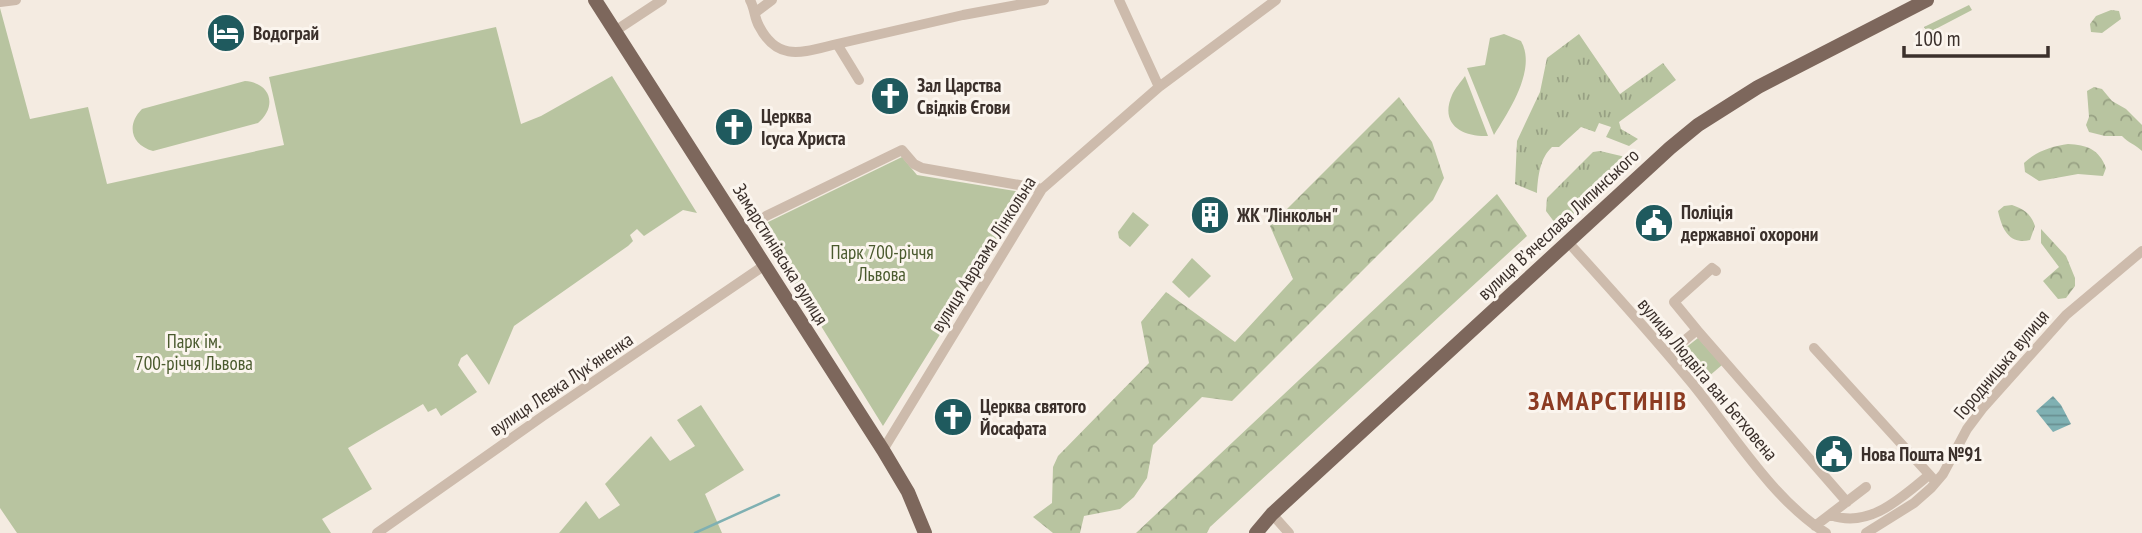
<svg xmlns="http://www.w3.org/2000/svg" width="2142" height="533" viewBox="0 0 2142 533" font-family="'PT Sans Narrow',sans-serif">
	<style>
		.grass { fill: url(#grass-tufts) }
		.forest { fill: url(#forest-crowns) }
		.park { fill: #b8c4a0 }
		.water { fill: url(#water-rules) }
		.lines { fill: none; stroke-linecap: round; stroke-linejoin: round }
		.stream { stroke: #7fb0b2; stroke-width: 2.5 }
		.minor { stroke: #cdbbac; stroke-width: 10 }
		.major { stroke: #7d675c; stroke-width: 14 }
		.labels { text-anchor: middle; dominant-baseline: central; stroke-width: 6; stroke-linejoin: round; paint-order: stroke }
		.poi-label { font-size: 19px; font-weight: bold; fill: #3b302b; stroke: #fbf5ee; text-anchor: start }
		.street-label { font-size: 19px; fill: #3b302b; stroke: #fbf5ee }
		.park-label { font-size: 19px; fill: #4a5a2e; stroke: #fbf5ee }
		.district-label { font-size: 26px; font-weight: bold; letter-spacing: 2px; fill: #8c3b22; stroke: #fbf5ee }
	</style>
	<defs>
		<pattern id="grass-tufts" width="24" height="20" patternUnits="userSpaceOnUse" patternTransform="scale(1.75)"><rect width="24" height="20" fill="#b8c4a0"/><path d="M3 7l-1-3M5 7V3M7 7l1-3M15 17l-1-3M17 17v-4M19 17l1-3" fill="none" stroke="#97a083"/></pattern>
		<pattern id="forest-crowns" width="20" height="18" patternUnits="userSpaceOnUse" patternTransform="scale(1.75)"><rect width="20" height="18" fill="#b8c4a0"/><path d="M2 6a3 3 0 1 1 6 0M12 15a3 3 0 1 1 6 0" fill="none" stroke="#97a083"/></pattern>
		<pattern id="water-rules" width="6" height="5" patternUnits="userSpaceOnUse" patternTransform="scale(1.75)"><rect width="6" height="5" fill="#7fb0b2"/><path d="M0 2.5h6" fill="none" stroke="#699091"/></pattern>
	</defs>
	<rect width="100%" height="100%" fill="#f4ebe1"/>
	<path class="grass" d="M1969 5 1972 10 1928 33 1924 27Z
		M1579 34 1620 94 1663 63 1676 80 1619 122 1621 129 1638 139 1629 146 1606 137 1611 127 1599 123 1595 132 1581 127 1559 147H1552C1540 158 1538 176 1537 193L1515 184 1517 141 1540 92 1547 58Z
		M1600 151 1634 159 1562 226 1555 223 1546 211 1547 198 1593 152Z"/>
	<path class="forest" d="M2111 10 2119 11 2121 19 2102 33 2091 32 2090 24 2096 16Z
		M2094 87 2102 89 2112 101 2126 109 2142 125V151C2135 144 2128 143 2122 136H2105L2089 132 2086 125 2089 117 2087 91Z
		M1399 97 1432 142 1444 178 1433 200 1232 401 1202 397 1153 445 1147 478 1134 497 1120 509 1084 516 1080 533H1053L1033 517 1052 503 1053 467 1058 456 1149 363 1141 322 1166 292 1235 342 1293 279 1270 226Z
		M2068 144C2087 145 2099 149 2106 168L2103 176 2078 174 2039 181 2025 172 2024 163C2035 152 2052 146 2068 144Z
		M1497 194 1527 236 1210 527 1207 533H1136Z
		M2012 205C2024 209 2031 214 2035 226L2030 240C2009 245 2002 229 1998 211L2004 206Z
		M2041 229 2066 256 2075 278V286L2066 298 2058 299 2043 281 2059 267 2041 243Z"/>
	<path class="park" d="M0 8 30 119 88 107 107 184 284 145 269 77 496 27 521 124 541 116 612 76 697 213 683 210 644 236 637 229 630 235 633 241 628 246 514 326 489 385 467 354 461 358 458 365 477 392 441 416 436 408 428 412 423 404 348 448 372 489 322 519 331 533H17L0 508Z
		M1504 34 1521 41C1537 69 1509 111 1494 135L1467 68 1485 65 1490 38Z
		M1465 76 1488 136C1463 137 1439 125 1452 95 1455 88 1461 82 1465 76Z
		M245 81C272 83 277 107 258 123L153 151C131 145 126 125 142 109Z
		M902 157 917 175 1028 193 883 426 756 221 760 226Z
		M1133 212 1149 225 1130 247 1119 238 1118 232Z
		M1192 258 1211 276 1189 298 1172 282Z
		M1698 338 1722 365 1708 377 1684 349Z
		M701 405 744 470 705 494 722 533H559L586 501 599 519 620 505 605 484 651 436 670 461 695 446 677 420Z"/>
	<path class="water" d="M2053 396 2061 405 2071 424 2053 432 2036 411Z"/>
	<g class="lines">
		<path class="stream" d="M695 533 779 495"/>
		<path class="minor" d="M750 0C755 9 754 17 759 26 778 63 803 52 837 44L859 80
			M1119 0 1159 87
			M0 2 16 0
			M756 12 772 0
			M615 31 662 0
			M837 44 963 15 1044 0
			M766 216 902 150 914 164 922 168 1042 189
			M1567 241C1609 287 1651 334 1691 382 1732 432 1772 499 1826 533
			M1697 330 1847 502
			M1814 348 1936 482
			M1672 351 1697 330 1674 302 1712 268 1716 271
			M883 450 1042 189 1159 87 1276 0
			M1272 514 1289 533
			M1831 515C1869 529 1901 498 1929 475
			M1815 526 1866 487
			M377 533 543 416 765 265
			M1866 533 1914 503 1931 488 1943 474 1967 429 1982 409 2066 315 2142 251"/>
		<path class="major" d="M595 0 883 450 908 492 925 533
			M1256 533 1272 514 1670 148 1698 125 1758 87 1927 0"/>
	</g>
	<defs>
		<g id="hotel-disc" transform="scale(2.0125)"><circle r="9.5" fill="#1f5a5e" stroke="#fbf5ee"/><path d="M-6-4.5h1.5V1H6V5H4.5V3h-9V5H-6ZM-4 0a1.8 1.8 0 1 1 3.6 0ZM.5 0V-2.5h3Q6-2.5 6 0Z" fill="#fff"/></g>
		<g id="church-disc" transform="scale(2.0125)"><circle r="9.5" fill="#1f5a5e" stroke="#fbf5ee"/><path d="M-1.2-6h2.4v3.5h3.3v2.4h-3.3V6h-2.4V-.1h-3.3v-2.4h3.3Z" fill="#fff"/></g>
		<g id="building-disc" transform="scale(2.0125)"><circle r="9.5" fill="#1f5a5e" stroke="#fbf5ee"/><path d="M-4-6H4V6H1V3H-1V6H-4ZM-2.5-4.3h1.7v1.8h-1.7ZM.8-4.3h1.7v1.8H.8ZM-2.5-1h1.7V.8h-1.7ZM.8-1h1.7V.8H.8Z" fill="#fff"/></g>
		<g id="civic-disc" transform="scale(2.0125)"><circle r="9.5" fill="#1f5a5e" stroke="#fbf5ee"/><path d="M-.6-6.5H3V-4.5H.6V-3L4-1V1h2V6H-6V1h2V-1L-.6-3ZM-1.2 2.5V6h2.4V2.5Z" fill="#fff"/></g>
	</defs>
	<g fill-rule="evenodd">
		<use href="#hotel-disc" x="226" y="33"/>
		<use href="#church-disc" x="890" y="96"/>
		<use href="#church-disc" x="734" y="127"/>
		<use href="#building-disc" x="1210" y="215"/>
		<use href="#civic-disc" x="1654" y="223"/>
		<use href="#church-disc" x="953" y="417"/>
		<use href="#civic-disc" x="1834" y="454"/>
	</g>
	<g class="labels">
		<g class="poi-label">
			<text x="253" y="33">Водограй</text>
			<text x="917" y="85">Зал Царства<tspan x="917" dy="22">Свідків Єгови</tspan></text>
			<text x="761" y="116">Церква<tspan x="761" dy="22">Ісуса Христа</tspan></text>
			<text x="1681" y="212">Поліція<tspan x="1681" dy="22">державної охорони</tspan></text>
			<text x="1237" y="215">ЖК "Лінкольн"</text>
			<text x="980" y="406">Церква святого<tspan x="980" dy="22">Йосафата</tspan></text>
			<text x="1861" y="454">Нова Пошта №91</text>
		</g>
		<g class="street-label">
			<text transform="translate(1558 224) rotate(-43)">вулиця Вʼячеслава Липинського</text>
			<text transform="translate(781 254) rotate(58)">Замарстинівська вулиця</text>
			<text transform="translate(983 254) rotate(-58)">вулиця Авраама Лінкольна</text>
			<text transform="translate(2001 364) rotate(-50)">Городницька вулиця</text>
			<text transform="translate(1708 379) rotate(50)">вулиця Людвіга ван Бетховена</text>
			<text transform="translate(561 384) rotate(-34)">вулиця Левка Лукʼяненка</text>
		</g>
		<g class="park-label">
			<text x="882" y="252">Парк 700-річчя<tspan x="882" dy="22">Львова</tspan></text>
			<text x="194" y="341">Парк ім.<tspan x="194" dy="22">700-річчя Львова</tspan></text>
		</g>
		<g class="district-label">
			<text x="1608" y="400">ЗАМАРСТИНІВ</text>
		</g>
	</g>
	<path d="M1904 46v10h144v-10" fill="none" stroke="#3b302b" stroke-width="3.5"/>
	<text x="1914" y="46" font-size="21" fill="#3b302b" stroke="#fbf5ee" stroke-width="5" paint-order="stroke">100 m</text>
</svg>
